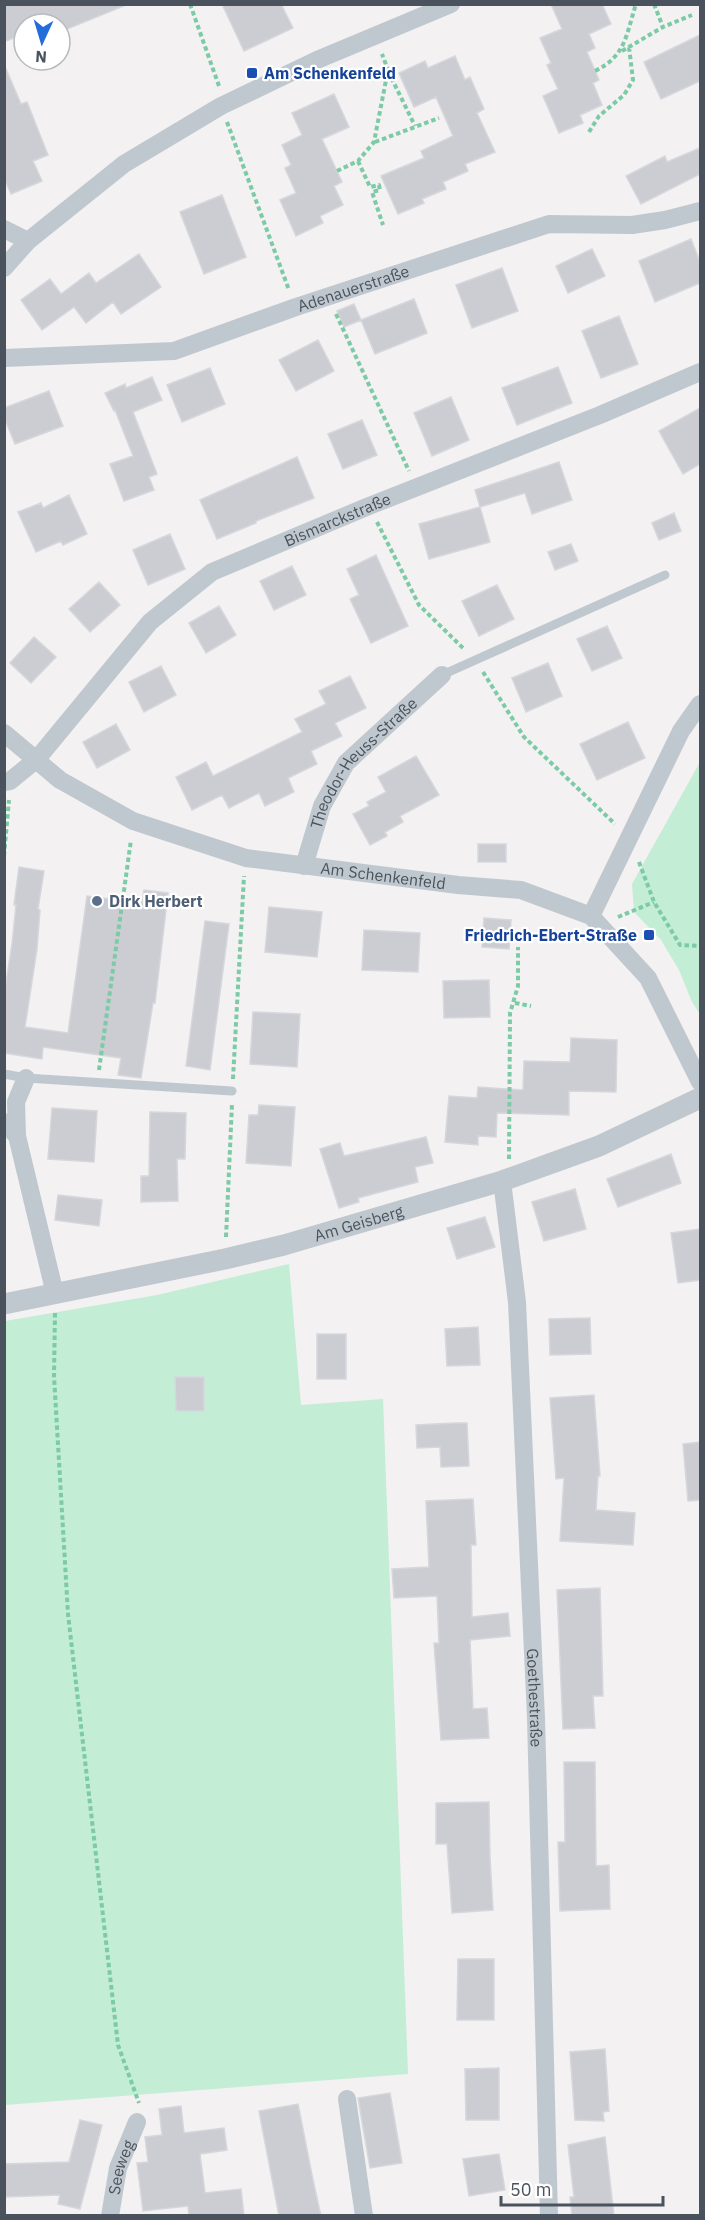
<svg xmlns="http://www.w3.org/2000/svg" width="705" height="2220" viewBox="0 0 705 2220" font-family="'IBM Plex Sans',sans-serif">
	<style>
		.green { fill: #c3edd5 }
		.building { fill: #cbcdd3; stroke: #d5d7dc; stroke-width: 1.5 }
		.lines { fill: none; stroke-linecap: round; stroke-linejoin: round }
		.path { stroke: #7ccaa6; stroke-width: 4; stroke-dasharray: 4.5 3; stroke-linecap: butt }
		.service { stroke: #c0c8cf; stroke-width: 9 }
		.minor { stroke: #c0c8cf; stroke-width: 18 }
		.tertiary { stroke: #c0c8cf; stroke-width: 21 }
		.transit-dot { fill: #1a4fb4; stroke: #fff; stroke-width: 2 }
		.service-dot { fill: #5c6f8a; stroke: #fff; stroke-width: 2 }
		.labels { text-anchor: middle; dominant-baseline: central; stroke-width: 4.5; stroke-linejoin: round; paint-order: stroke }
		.transit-label { font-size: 16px; font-weight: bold; fill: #164399; stroke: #fff; text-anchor: start }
		.street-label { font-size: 16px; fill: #4a535d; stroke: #fff }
		.service-label { font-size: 16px; font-weight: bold; fill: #4e5e75; stroke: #fff; text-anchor: start }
	</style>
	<rect width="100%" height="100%" fill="#f3f1f1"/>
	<path class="green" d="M700 762V1014L692 1002 679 970 661 940 634 912 632 884Z
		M289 1264 301 1405 383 1399 408 2074 5 2105V1321L157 1295Z"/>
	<path class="building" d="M4 4H126V5L60 32V24H24V34L4 42Z
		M222 4H281L293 28 244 51Z
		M551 4H602L611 24 589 34 595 48 587 52 599 80 593 83 602 105 580 115 583 123 559 133 543 96 558 89 547 65 551 63 540 38 562 29Z
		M700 35V81L661 99 644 62Z
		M455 56 465 80 470 77 484 109 477 113 495 152 465 164 468 171 443 182 446 189 422 199 424 203 398 214 381 176 424 158 421 151 453 136 436 97 414 107 399 73 425 61 428 68Z
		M4 64 21 104 27 102 48 155 33 161 42 181 11 194 4 178Z
		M334 94 349 127 322 139 342 182 334 186 343 205 320 216 323 223 296 236 280 200 296 193 285 168 291 165 282 145 302 135 292 113Z
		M700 148V174L641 204 626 176 665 156 667 162Z
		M222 195 246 257 204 274 180 212Z
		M691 239 700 262V283L655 302 639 261Z
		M592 249 605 276 568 293 556 266Z
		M139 254 161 287 121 314 113 302 86 323 74 307 42 330 21 300 50 279 61 294 89 273 96 283Z
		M502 268 518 311 472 328 456 285Z
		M414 299 427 333 375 354 361 320Z
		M354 304 361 320 344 327 337 311Z
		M619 316 638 364 601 378 582 331Z
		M318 340 334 371 296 391 279 360Z
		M558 367 572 403 517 425 502 388Z
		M210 368 225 404 182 422 167 385Z
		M152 377 162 400 133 412 157 474 149 477 154 490 124 501 110 464 133 456 115 410 114 411 105 393 125 384 126 388Z
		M49 391 63 426 15 444 4 417V408Z
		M451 397 469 440 432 456 414 413Z
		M700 408V464L683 474 659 431Z
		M362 420 377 455 343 469 328 434Z
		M297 457 314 498 256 521V523L217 539 200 500Z
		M559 462 572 500 532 514 525 493 480 507 475 490Z
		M69 495 87 534 63 545 61 541 36 552 18 512 41 503 43 508Z
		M480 507 490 542 429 559 419 524Z
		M674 513 681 531 659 540 652 523Z
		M170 534 185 569 148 585 133 550Z
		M571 544 578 561 555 570 548 552Z
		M376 555 408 626 371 643 350 599 359 595 347 569Z
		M292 566 306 595 274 610 260 581Z
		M99 582 120 605 90 632 69 609Z
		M497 585 514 619 479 636 462 601Z
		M219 606 236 635 206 653 189 623Z
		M607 626 622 658 592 671 577 639Z
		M34 637 56 657 31 683 10 663Z
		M548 663 562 696 526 712 512 678Z
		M161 666 176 695 144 712 129 682Z
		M350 676 366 708 335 723 342 736 311 751 317 764 288 778 294 792 265 806 259 793 229 808 222 795 192 810 176 777 206 762 213 776 302 732 295 719 326 704 319 691Z
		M628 722 645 758 597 780 580 744Z
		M116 724 130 750 97 768 83 742Z
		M416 756 439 795 400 816 403 822 385 832 387 836 370 845 353 814 369 806 367 802 386 792 378 777Z
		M478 844H506V862H478Z
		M19 867 44 871 38 909 40 910 37 949 25 1027 68 1033 87 896 142 903 144 890 168 893 155 1003H153L141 1078 118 1075 121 1058 43 1047 42 1059 4 1053V995L12 944 16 905H14Z
		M269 907 322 912 317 957 265 952Z
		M484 918 511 920 509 949 482 947Z
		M205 921 229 924 210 1070 186 1066Z
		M364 930 420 933 418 972 362 970Z
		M489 980 490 1017 444 1018 443 981Z
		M253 1012 300 1014 297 1067 250 1064Z
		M571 1038 617 1040 616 1092 569 1091V1115L497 1113 496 1137 478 1136V1145L445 1142 449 1096 477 1098 478 1087 523 1090 524 1061 570 1062Z
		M259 1105 295 1107 291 1166 246 1163 249 1115H258Z
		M52 1108 97 1111 94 1162 48 1159Z
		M150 1112 186 1113 185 1159H177L178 1201 141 1202V1176H149Z
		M426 1137 433 1163 415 1167 418 1182 358 1198 359 1202 339 1208 320 1149 340 1143 344 1156Z
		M671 1154 681 1183 618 1207 607 1179Z
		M575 1189 586 1229 544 1241 532 1202Z
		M58 1195 102 1200 99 1226 55 1220Z
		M485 1217 495 1247 457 1259 447 1228Z
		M700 1229V1280L678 1283 671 1233Z
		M590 1318 591 1354 550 1355 549 1319Z
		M478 1327 480 1365 447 1366 445 1329Z
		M317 1334H346V1379H317Z
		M175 1377H204V1411H176Z
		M594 1395 600 1476H598L596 1510 635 1513 633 1545 560 1541 564 1478 556 1479 550 1398Z
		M455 1423H467L469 1466 441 1467 440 1447 417 1448 416 1425Z
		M700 1442V1500L688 1501 683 1444Z
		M473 1499 476 1545H471L472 1617 508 1613 510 1636 470 1640 473 1709 487 1708 489 1738 441 1740 434 1643H439L437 1596 394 1598 392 1569 429 1567 426 1501Z
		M600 1588 603 1696H593L595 1728 563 1729 557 1590Z
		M564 1762H595L596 1866 609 1865 610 1909 560 1911 558 1842H565Z
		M489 1802 490 1858 493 1910 452 1913 447 1844H436V1803Z
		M458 1959H494V2020H457Z
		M605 2049 609 2111 603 2112 604 2121 575 2120 570 2052Z
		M499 2068V2120H466L465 2069Z
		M390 2093 402 2163 370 2168 358 2098Z
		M298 2104 313 2180 321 2216H279L259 2111Z
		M181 2106 184 2133 224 2128 227 2150 200 2154 205 2193 241 2189 244 2216H189L188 2206 143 2211 137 2163 148 2162 145 2137 162 2135 159 2109Z
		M80 2120 102 2125 80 2209 58 2204 60 2195 4 2197V2164L69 2162Z
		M605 2137 614 2216H572L570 2197H574L568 2145Z
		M499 2154 505 2190 469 2196 463 2159Z"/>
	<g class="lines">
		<path class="path" d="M190 4 219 86
			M654 4 663 27
			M622 51 663 27 692 15
			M388 71 415 126
			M595 71C626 56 626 35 636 4
			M227 122 289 290
			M589 132 599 116 624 95 633 80 629 47
			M375 142 439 118
			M358 161 370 187 379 185 380 190 372 192 383 225
			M337 171 358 161 374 142 388 70 382 54
			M336 314 409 471
			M377 522 419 605 465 650
			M483 672 524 737 615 824
			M4 856 9 800
			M639 862 654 902 680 945 700 946
			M618 917 654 902
			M515 1003 531 1006
			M99 1070 131 840
			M233 1079 244 876
			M509 1159 510 1013 518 986V947
			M226 1237 232 1104
			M55 1313 54 1376 68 1614 118 2045 139 2103"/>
		<path class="service" d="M442 675 665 575
			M4 1074 26 1078 232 1091"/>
		<g class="minor">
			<path d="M4 229 28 241"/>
			<path d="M4 268 28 241 124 164 221 106 317 60 451 4"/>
			<path id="s1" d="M4 358 174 351 296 307 549 224 632 225 665 220 700 211"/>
			<path id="s2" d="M4 733 60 780 133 821 246 858 458 885 521 890 591 916 648 978 700 1082"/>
			<path id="s3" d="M4 782 10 781 37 759 150 622 212 572 369 506 600 415 700 372"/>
			<path id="s4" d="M304 866 322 806 346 763 442 675"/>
			<path d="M591 916 681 731 700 704"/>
			<path d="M4 1122 17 1136 55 1294"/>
			<path d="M17 1136 16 1102 26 1078"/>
			<path id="s5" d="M502 1181 517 1302 536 1718 549 2216"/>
			<path d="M347 2099 364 2216"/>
			<path id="s6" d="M110 2216 118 2168 137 2122"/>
		</g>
		<path class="tertiary" id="s7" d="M4 1304 225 1259 284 1245 502 1181 599 1146 700 1098"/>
	</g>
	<g class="transit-dot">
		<rect x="246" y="67" width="12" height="12" rx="3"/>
		<rect x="643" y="929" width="12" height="12" rx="3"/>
	</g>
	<circle class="service-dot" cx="97" cy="901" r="6"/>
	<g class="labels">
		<g class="transit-label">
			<text x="264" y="73">Am Schenkenfeld</text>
			<text x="637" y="935" text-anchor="end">Friedrich-Ebert-Straße</text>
		</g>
		<g class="street-label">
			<text stroke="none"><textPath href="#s1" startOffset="360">Adenauerstraße</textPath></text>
			<text stroke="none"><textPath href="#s3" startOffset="434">Bismarckstraße</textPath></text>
			<text stroke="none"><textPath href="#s4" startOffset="122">Theodor-Heuss-Straße</textPath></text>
			<text stroke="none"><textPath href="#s2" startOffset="414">Am Schenkenfeld</textPath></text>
			<text stroke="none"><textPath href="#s7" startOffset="364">Am Geisberg</textPath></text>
			<text stroke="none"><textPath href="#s5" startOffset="518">Goethestraße</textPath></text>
			<text stroke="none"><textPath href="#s6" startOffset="50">Seeweg</textPath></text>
		</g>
		<g class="service-label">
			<text x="109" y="901">Dirk Herbert</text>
		</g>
	</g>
	<rect width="705" height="2220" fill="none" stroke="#4a535d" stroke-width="12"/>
	<g transform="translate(42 42) rotate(184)"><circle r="28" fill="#ffffff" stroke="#b7babe" stroke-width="1.5"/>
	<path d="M0-4.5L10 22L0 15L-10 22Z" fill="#236ddb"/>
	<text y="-9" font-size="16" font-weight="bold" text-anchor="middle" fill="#4a535d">N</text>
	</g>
	<path d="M501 2196v9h162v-9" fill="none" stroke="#4a535d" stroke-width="3"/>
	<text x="510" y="2196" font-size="18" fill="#4a535d" stroke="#ffffff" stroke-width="4.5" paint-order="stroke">50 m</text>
</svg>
